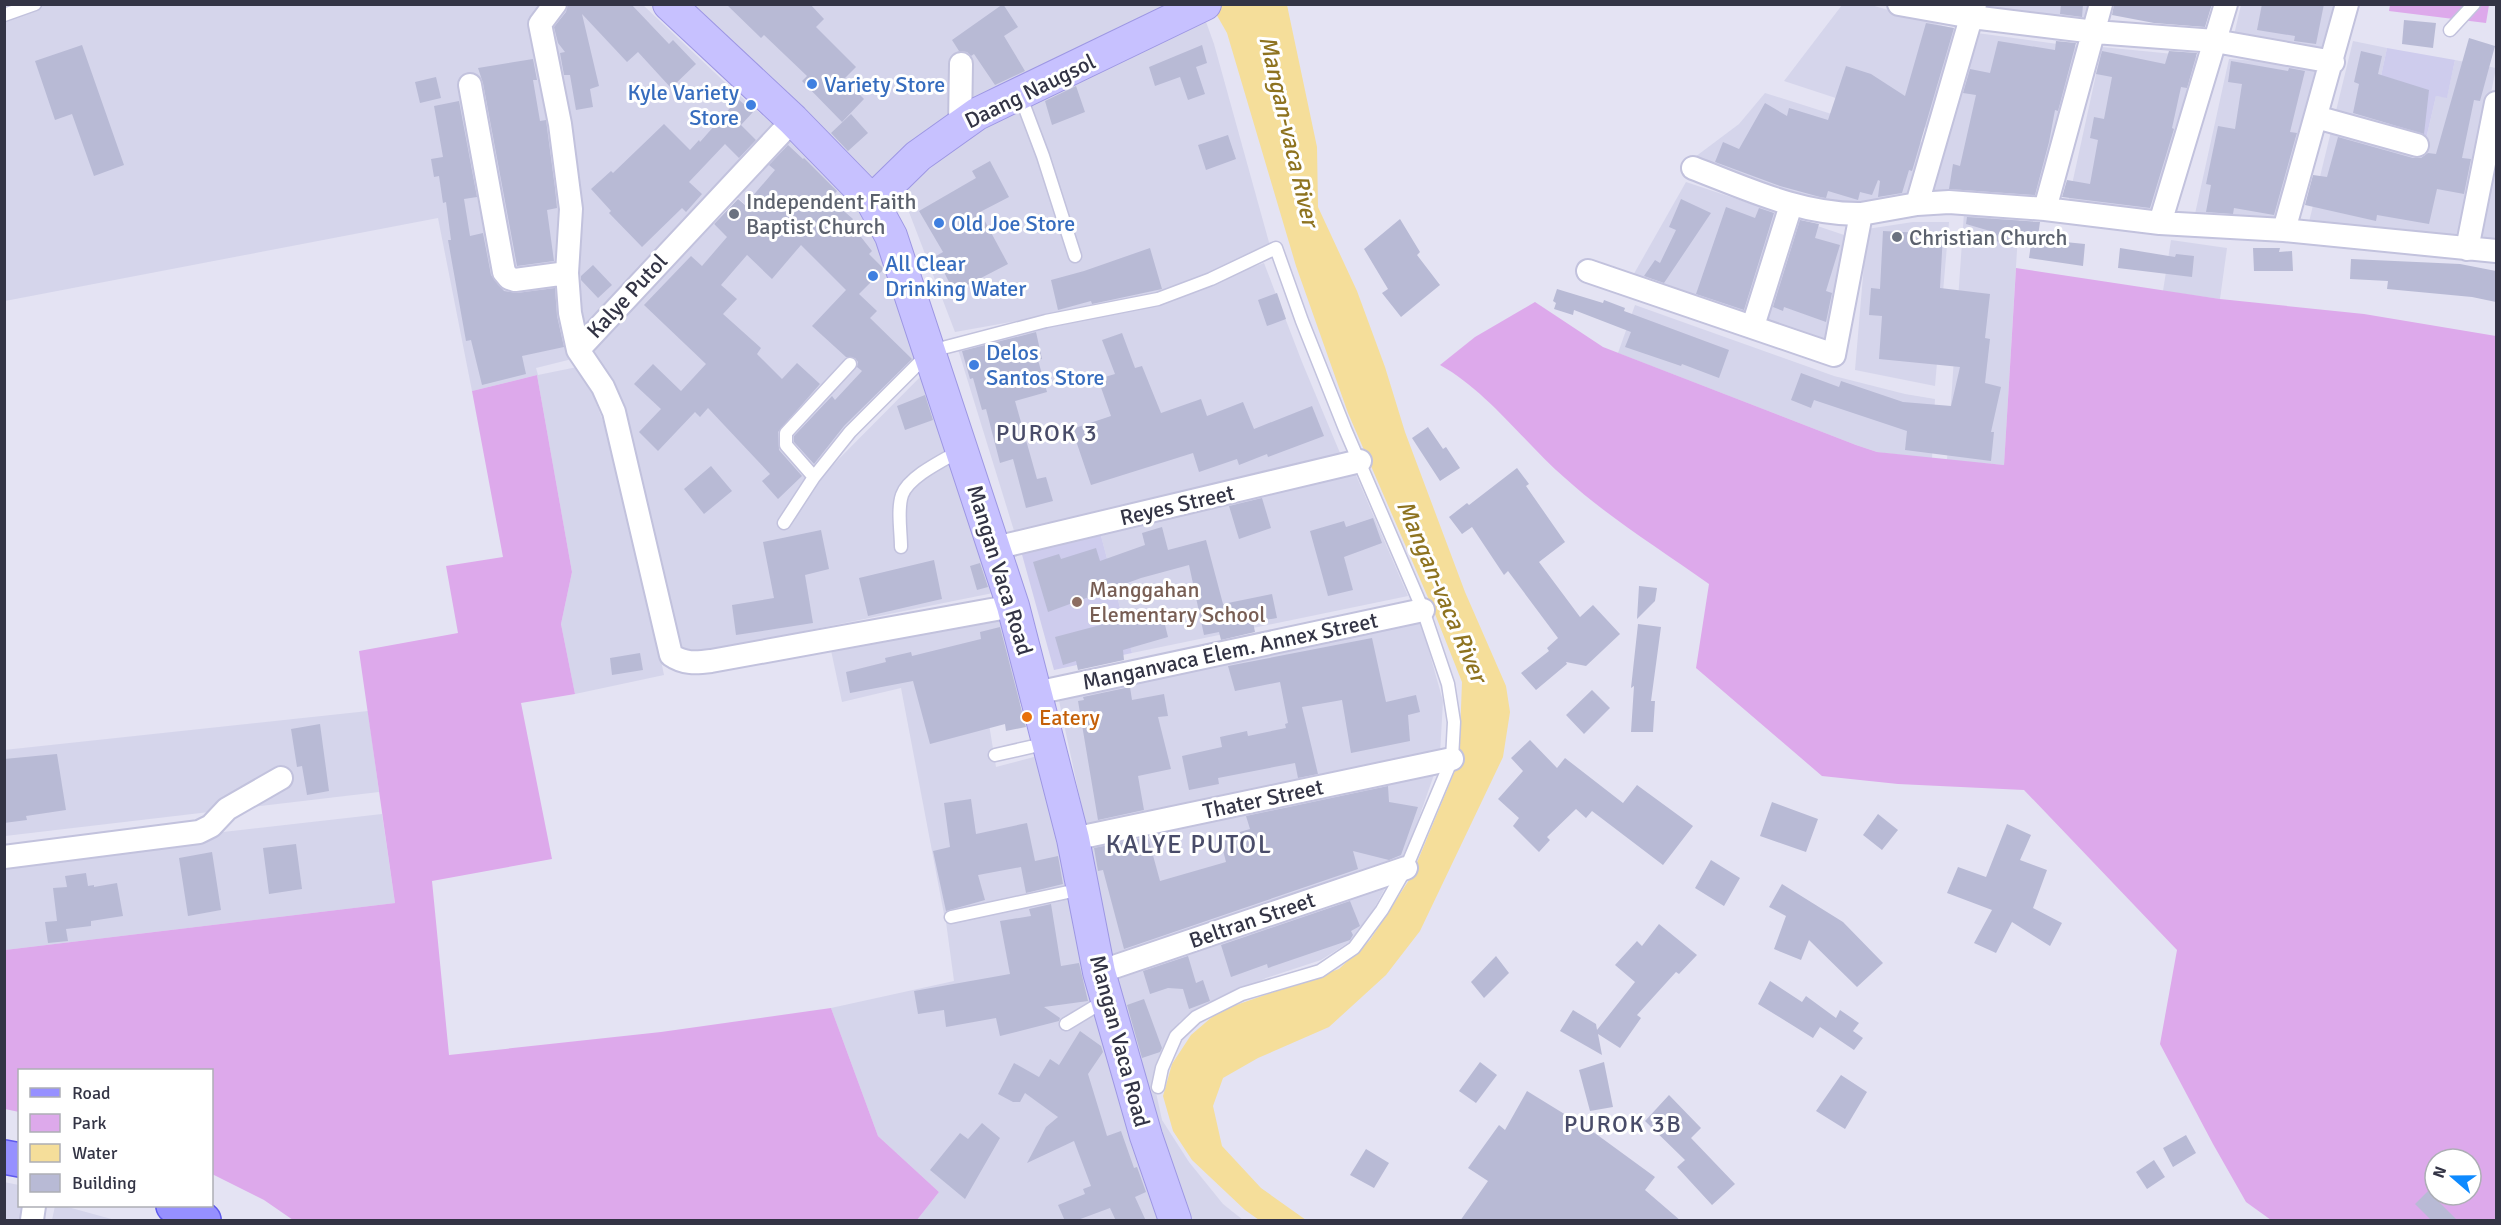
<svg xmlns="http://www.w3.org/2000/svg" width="2501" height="1225" viewBox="0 0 2501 1225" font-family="Signika,sans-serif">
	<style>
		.residential { fill: #d5d5eb }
		.education { fill: #cecced }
		.green { fill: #dda9eb; fill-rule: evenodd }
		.water { fill: #f5de9a }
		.building { fill: #b8bad5 }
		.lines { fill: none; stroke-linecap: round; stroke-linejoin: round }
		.service-casing { stroke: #c2c2dd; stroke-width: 15 }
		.minor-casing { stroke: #c2c2dd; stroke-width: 26 }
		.secondary-casing { stroke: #9d97e3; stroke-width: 34 }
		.primary-casing { stroke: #5e59ec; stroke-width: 36 }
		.service { stroke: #fff; stroke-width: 12 }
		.minor { stroke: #fff; stroke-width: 22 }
		.secondary { stroke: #c7c1ff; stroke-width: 32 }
		.primary { stroke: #9690ff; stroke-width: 33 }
		.shop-dot { fill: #3f7fe0; stroke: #fff; stroke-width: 2 }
		.worship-dot { fill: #6b7280; stroke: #fff; stroke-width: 2 }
		.education-dot { fill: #8d6e63; stroke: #fff; stroke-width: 2 }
		.food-dot { fill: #e8710a; stroke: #fff; stroke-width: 2 }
		.labels { text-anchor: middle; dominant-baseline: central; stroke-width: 6; stroke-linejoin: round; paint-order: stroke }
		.shop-label { font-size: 22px; fill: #366cbe; stroke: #fff; text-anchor: start }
		.street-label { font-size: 22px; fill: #333445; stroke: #fff }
		.worship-label { font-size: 22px; fill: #5b616d; stroke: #fff; text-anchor: start }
		.education-label { font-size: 22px; fill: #785e54; stroke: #fff; text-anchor: start }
		.food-label { font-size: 22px; fill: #c56008; stroke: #fff; text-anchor: start }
		.water-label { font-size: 24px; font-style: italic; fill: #8e7320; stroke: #fff }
		.neighbourhood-label { font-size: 24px; letter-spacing: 1.5px; fill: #494c69; stroke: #fff }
		.quarter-label { font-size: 26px; letter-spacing: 1.5px; fill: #494c69; stroke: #fff }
	</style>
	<rect width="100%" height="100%" fill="#e4e3f3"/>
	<path class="residential" d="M5 5H643L732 89 775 126 626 285 578 333 580 357 536 368 538 375 582 366 622 471 664 675 575 694 561 624 572 572 537 375 472 391 438 218 5 301Z
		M691 5H1173L1078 47 957 115 873 188Z
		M1842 5H1871L1961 31 1930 129 1784 81Z
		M1986 5H2096L2089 38 1981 24Z
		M2241 5H2342L2330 55 2231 48Z
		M1205 19 1214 44 1270 246 1167 294 955 332 904 199 911 184 997 114Z
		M1977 33 2087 48 2048 211 1932 193Z
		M2353 41 2387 48 2381 76 2400 80 2426 139 2436 96 2447 97 2455 60 2496 68 2461 241 2308 226Z
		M2102 47 2214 58 2174 224 2066 212Z
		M2229 59 2328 66 2288 231 2193 223Z
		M1765 93 1926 144 1907 207 1864 211 1683 166 1739 124Z
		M790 133 825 166 885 241 922 357 879 401 812 486 933 364 1003 591 681 656 586 356 708 219 772 278 797 249 732 193Z
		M2496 142V239L2479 238Z
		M1686 182 1853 238 1839 364 1627 286Z
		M1964 213 2019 217 2004 465 1947 460Z
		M1913 222H1949L1935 386 1855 370 1867 229Z
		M2171 240 2227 248 2220 299 2163 291Z
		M1264 263 1302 362 1340 453 1015 534 957 346 1036 327 1078 321 1156 303Z
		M1635 305 1834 376 1905 394 1935 399 1932 459 1877 452 1856 445 1618 353Z
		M1353 468 1408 596 1132 653 1100 532Z
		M1009 603 1035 700 987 712 996 767 1045 754 1073 885 944 914 901 688 842 702 829 641Z
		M1420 619 1443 701 1440 754 1086 827 1058 696Z
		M368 711 379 792 5 836 4 750Z
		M1436 769 1403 863 1112 962 1087 843Z
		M382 814 395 903 5 950 4 857Z
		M1389 881 1359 936 1321 960 1266 978 1180 1021 1161 1060 1155 1088 1162 1120 1189 1162 1223 1204 1243 1220H1187L1109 982Z
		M1076 897 1109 1056 1149 1196 1160 1220H917L939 1192 878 1136 831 1008 954 981 946 922Z
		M4 1182 19 1185 20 1206H38L35 1220H5Z
		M55 1206H64L115 1220H52Z"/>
	<path class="education" d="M2387 48 2455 60 2447 98 2436 96 2426 139 2389 131 2400 81 2381 76Z
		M1100 532 1132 653 1054 670 1021 551Z"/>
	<path class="green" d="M2390 5H2489L2486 23 2389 11Z
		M2016 268 2220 299 2364 314 2496 336V1220H2271L2246 1202 2213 1144 2160 1044 2177 950 2024 790 1898 784 1822 776 1696 668 1709 584C1660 549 1609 518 1565 478 1524 442 1487 391 1440 365L1475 337 1535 302 1603 347 1856 445 1877 452 2004 465ZM2435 1159H2471V1195H2435Z
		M537 375 572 572 561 624 575 694 521 703 552 859 432 881 449 1055 661 1032 831 1008 878 1136 939 1192 917 1220H293L264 1200 212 1174V1070H20L19 1112 5 1109V950L395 903 359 651 458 633 446 566 503 557 472 391Z"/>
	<path class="water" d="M1211 5H1287L1317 147 1318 207 1357 291 1385 367 1405 432 1465 592 1506 686 1510 712 1503 757 1420 931 1386 975 1329 1027 1258 1058 1223 1078 1213 1106 1222 1146 1261 1188 1306 1220H1259L1245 1210 1192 1160 1173 1131 1163 1096 1172 1064 1191 1035 1219 1011 1339 969 1370 940 1411 877 1459 761 1462 682 1433 609 1348 413 1296 266 1227 33Z"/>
	<path class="building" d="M568 4H631L669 44 673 40 696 64 671 88 638 52 627 62 582 14 599 86 590 89 593 107 576 110 570 75H564L560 53 565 52 558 43 554 27 566 12Z
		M726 4H810L824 19 816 27 856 67 844 79 864 99 842 122 802 81 807 76 764 35 761 38Z
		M1003 4 1018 27 1004 36 1025 71 995 85 974 54 971 56 967 52 959 51 952 40Z
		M2061 4H2083L2082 17 2060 14Z
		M2114 4H2212L2205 27 2154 23 2112 15Z
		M2262 4H2324L2316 44 2294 41 2295 36 2257 30Z
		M2404 20 2436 23 2433 48 2402 44Z
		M1926 23 1954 28 1912 171 1909 170 1902 193 1878 197 1880 181 1878 180 1872 195 1860 192 1858 200 1828 191 1826 198 1820 197 1780 186 1715 162 1723 142 1739 149 1765 103 1787 116 1789 108 1828 120 1846 66 1871 74 1905 96Z
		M2469 38 2495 46 2480 101 2474 100 2462 158 2471 159 2464 194 2437 189 2429 224 2377 215 2376 221 2305 205 2313 175 2327 177 2338 137 2413 158H2421L2428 153 2436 154Z
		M1998 41 2055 50 2056 41 2076 43 2058 111 2055 110 2049 142 2035 195 1949 189 1953 164 1960 166 1976 95 1963 93 1970 69 1990 73Z
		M82 45 124 165 94 176 72 114 55 120 35 61Z
		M1202 45 1207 63 1196 67 1205 94 1188 100 1180 77 1155 86 1149 67Z
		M2102 51 2165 64 2169 51 2197 53 2187 88 2181 87 2172 128 2174 129 2150 208 2062 197 2067 180 2090 184 2098 140 2090 138 2094 117 2104 119 2112 77 2096 74Z
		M2361 51 2382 56 2378 74 2429 90 2424 134 2353 113 2359 84 2354 82Z
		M533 59 537 80H533L540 121 546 120 555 188 557 208 547 210 554 261 517 266 483 83 478 68Z
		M2231 61 2288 71 2289 68 2305 71 2290 132 2297 133 2296 136 2274 215 2234 208 2233 214 2206 212 2211 185 2206 184 2218 126 2235 129 2242 84 2228 82Z
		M436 77 441 98 420 103 415 82Z
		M1076 86 1085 112 1052 125 1045 101Z
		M738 99 753 112 741 125 756 140 739 158 725 144 689 182 702 194 686 212 682 208 642 247 609 213 611 211 591 189 611 171 613 173 664 124 690 150 699 140 700 142Z
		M459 101 477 197 464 199 470 236 483 233 491 275 504 291 517 293 555 288 557 316 564 347 522 356 526 374 482 385 471 340 466 341 448 240H451L446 202 443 203 439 176 434 177 431 159 443 157 434 106Z
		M851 114 868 133 848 151 831 133Z
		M1228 135 1236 159 1206 170 1198 145Z
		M788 145 803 159 804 158 837 191 830 199 853 219 850 223 872 251 869 254 882 267 883 270 859 294 877 311 870 318 912 359 844 426 814 464 794 442V436L832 396 835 400 862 371 857 367 858 362 855 358 846 357 812 326 846 290 801 245 772 279 747 255 721 285 737 299 723 314 761 348 757 354 782 379 797 363 820 384 778 432 779 450 802 476 778 499 762 481 770 474 708 408 700 417 695 412 658 451 639 432 661 409 634 384 653 364 681 391 706 364 644 305 691 256 702 266 727 237 714 224 738 199 745 205 775 170 769 165Z
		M990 161 1009 197 980 212 1008 264 954 292 936 256 943 252 919 211 976 178 972 171Z
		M1681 199 1711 213 1664 283 1644 276 1655 260 1660 263 1676 230 1669 227Z
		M1726 207 1755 218 1759 208 1774 213 1744 310 1696 294Z
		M1967 217 2040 222 2038 236 2055 238V241L2085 244 2083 266 2029 258 2031 244 1991 241 1990 231 1966 224Z
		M1400 219 1420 252 1417 255 1440 285 1401 317 1382 293 1388 289 1364 249Z
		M1800 220 1819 224 1815 238 1840 245 1826 291 1832 293 1826 322 1784 307 1783 311 1773 307Z
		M1883 231 1943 234 1940 288 1990 294 1985 338 1990 339 1985 383 2001 387 1991 432H1994L1991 461 1905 450 1907 431 1814 400 1811 408 1791 400 1801 373 1839 387 1841 381 1903 402 1951 406 1960 367 1879 359 1882 316 1869 315 1871 288 1880 289Z
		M1150 248 1162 289 1092 304 1091 301 1058 310 1051 280 1084 271Z
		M2120 248 2175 257 2176 254 2194 256 2192 277 2118 268Z
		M2253 248H2280L2279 252 2292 251 2293 271H2254Z
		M2351 259 2460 264 2496 271V302L2472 297 2387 289 2388 281 2350 279Z
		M593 265 612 285 598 298 581 280V276Z
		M1557 289 1603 303 1604 300 1625 308 1624 311 1729 350 1719 378 1682 364 1681 366 1625 347 1631 332 1574 310 1573 315 1554 309 1556 303 1553 301Z
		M1277 293 1286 319 1267 326 1258 300Z
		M1036 332 1042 359 1038 360 1047 392 1015 401 1037 479 1046 477 1053 501 1026 508 1013 459 1000 463 986 409 982 410 973 378 970 379 962 351Z
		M1122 333 1135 368 1142 366 1161 413 1201 399 1207 416 1243 402 1254 429 1312 406 1324 436 1268 457 1267 454 1239 465 1237 459 1199 472 1193 453 1091 485 1072 429 1111 416 1098 379 1115 374 1102 340Z
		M925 395 933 420 905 430 897 406Z
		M1428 427 1443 449 1446 447 1460 468 1440 481 1412 438Z
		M711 466 732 491 704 514 684 489Z
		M1517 468 1529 484 1526 486 1565 542 1539 562 1580 617 1593 605 1620 634 1586 666 1566 662 1567 664 1536 690 1521 673 1549 651 1547 648 1558 638 1508 571 1504 575 1472 527 1462 534 1449 517 1467 503 1469 505Z
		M1262 498 1271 528 1239 539 1229 506Z
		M1373 518 1382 543 1344 557 1353 590 1328 596 1310 531 1344 521 1346 527Z
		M1162 527 1168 550 1206 540 1223 604 1272 594 1277 618 1253 622 1255 632 1221 640 1219 632 1204 635 1189 565 1141 578 1048 612 1033 562 1059 554 1061 559 1096 548 1100 561 1145 545 1142 533Z
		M821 530 829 569 805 575 813 623 736 635 732 605 774 598 763 542Z
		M934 560 942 599 868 616 859 578Z
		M980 563 988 587 977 590 970 566Z
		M1639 586 1657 588 1655 601 1637 619Z
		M1161 609 1168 637 1123 650 1124 660 1078 670 1076 661 1063 665 1055 637Z
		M1638 624 1661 627 1651 701H1655L1653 732H1631L1634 686 1631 688Z
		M1000 627 1026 727 1006 731 1005 724 930 744 913 681 850 693 846 672 886 662 885 658 911 652 912 656 981 639 980 632Z
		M1372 638 1386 702 1416 695 1420 712 1408 715 1410 741 1351 753 1342 700 1302 707 1318 774 1298 778 1295 763 1218 778 1219 784 1189 790 1182 756 1222 747 1220 737 1247 731 1248 736 1286 728 1285 724 1288 723 1280 682 1235 691 1228 666Z
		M640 653 643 670 612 675 610 658Z
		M1130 687 1132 700 1164 694 1168 716 1158 717 1171 769 1138 776 1144 810 1098 820 1078 701 1084 700 1083 697Z
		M1592 690 1610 708 1584 734 1566 715Z
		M320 724 329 791 307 795 302 766 297 767 291 729Z
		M1530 740 1557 768 1565 758 1623 803 1637 785 1693 826 1663 865 1592 811 1586 818 1576 809 1547 837 1550 840 1539 852 1513 826 1519 818 1498 799 1523 771 1511 758Z
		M57 754 66 810 26 816 27 820 4 823V759Z
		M1388 786 1389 802 1418 807 1401 855 1389 860 1353 851 1358 869 1124 949 1103 870 1098 871 1094 848 1148 837 1160 881 1226 862 1220 838 1250 829 1246 816Z
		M971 799 976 834 1027 823 1035 861 1058 856 1063 884 1026 893 1021 867 978 875 985 900 946 911 933 851 950 847 944 803Z
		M1772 802 1818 819 1806 852 1760 836Z
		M1878 814 1898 830 1882 850 1863 835Z
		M2007 824 2031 835 2020 860 2047 870 2033 908 2062 923 2050 946 2012 922 1996 953 1974 943 1992 910 1947 893 1958 867 1986 877Z
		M296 844 302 889 269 894 263 848Z
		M212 852 221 910 188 916 179 858Z
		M1711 860 1740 878 1724 906 1695 888Z
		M86 873 88 886 94 885V887L117 883 123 916 91 921V926L66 929 68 941 48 943 45 922 57 921 53 888 67 887 65 876Z
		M1782 884 1843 922 1883 963 1857 987 1809 940 1801 960 1774 949 1786 916 1769 907Z
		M1350 901 1360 926 1351 931 1353 935 1350 940 1268 968 1267 964 1231 977 1221 945Z
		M1051 904 1061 966 1079 963 1088 1001 1044 1007 1060 1018 1059 1021 1000 1036 996 1018 946 1027 944 1010 918 1014 914 991 1010 974 1000 921 1031 916 1029 909Z
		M1659 924 1697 955 1679 974 1676 972 1637 1015 1641 1018 1620 1048 1598 1034 1602 1055 1560 1031 1573 1010 1596 1024 1597 1030 1635 982 1615 965 1637 941 1642 946Z
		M1188 956 1196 983 1203 980 1210 1001 1189 1009 1183 989 1168 988 1150 994 1143 971Z
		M1496 956 1509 973 1484 998 1471 982Z
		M1770 981 1802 1002 1806 996 1836 1018 1840 1010 1859 1023 1853 1031 1863 1038 1854 1050 1820 1027 1813 1038 1758 1004Z
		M1144 999 1162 1048 1160 1052 1142 1058 1127 1005Z
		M1080 1031 1101 1046 1103 1052 1088 1074 1107 1136 1121 1131 1134 1168 1137 1167 1146 1192 1135 1197 1146 1221H1116L1110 1208 1075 1221H1065L1058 1205 1085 1194 1083 1189 1091 1186 1074 1141 1027 1163 1046 1127 1058 1117 1025 1093 1020 1102H1013L998 1094 1014 1063 1039 1077 1050 1059 1059 1065Z
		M1480 1062 1497 1075 1476 1103 1459 1091Z
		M1604 1062 1613 1107 1590 1111 1579 1070Z
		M1841 1075 1867 1092 1845 1129 1816 1111Z
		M1527 1091 1592 1131 1655 1177 1645 1190 1681 1221H1460L1488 1181 1468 1168 1499 1125 1505 1130Z
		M1669 1095 1701 1128 1691 1138 1735 1184 1712 1205 1677 1167 1685 1160 1645 1121Z
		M982 1123 1000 1138 965 1199 930 1170 960 1133 968 1139Z
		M2186 1135 2196 1153 2173 1167 2163 1148Z
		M1366 1149 1389 1163 1374 1188 1350 1175Z
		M2154 1160 2165 1177 2147 1189 2136 1172Z
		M2428 1191 2458 1221H2432L2415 1204Z"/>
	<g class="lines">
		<g class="service-casing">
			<path id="service" d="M4 15 35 4
				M2450 30 2474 4
				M1020 95 1043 156 1075 256
				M814 477 786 445V433L850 364
				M784 523 814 477 850 432 931 351 1046 321 1158 299 1211 279 1276 248 1302 321 1345 429 1423 610 1448 684 1454 722 1452 759 1406 868 1382 910 1354 948 1320 971 1242 994 1196 1017 1176 1036 1162 1068 1158 1087
				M901 547C901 531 897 510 902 495 909 476 944 460 961 450
				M995 755 1048 743
				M951 917 1082 889
				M1066 1024 1106 1000"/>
		</g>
		<g class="minor-casing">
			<path id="minor" d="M555 4 540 24 560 124 571 209 567 273 570 313 578 350 793 120
				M1899 4 1972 17 2095 32 2215 41 2333 62
				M470 85 504 272 509 278 515 280 567 273
				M2316 117 2417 145
				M960 125 961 64
				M1693 168C1748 189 1802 215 1861 214
				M1917 204 1975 4
				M2045 209 2101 4
				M2160 223 2226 4
				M2284 230 2347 4
				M2467 249 2496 103
				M1588 271 1834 355 1861 214 1917 204 1949 202 2045 209 2160 223 2284 230 2496 251
				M1753 326 1791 205
				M578 350 603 387 614 412 671 655C684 664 696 663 711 661L1013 606
				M995 548 1360 461
				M1036 693 1423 610
				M1073 839 1452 759
				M4 857 199 832 211 826 227 809 281 778
				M1099 972 1406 868
				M32 1220 34 1206"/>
		</g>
		<g class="secondary-casing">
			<path id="secondary" d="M669 4 793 120 872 201 891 236 1013 606 1073 839 1099 972 1146 1136 1175 1220
				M872 201 918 156 977 114 1205 4"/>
		</g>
		<g class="primary-casing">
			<path id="primary" d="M4 1157 20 1160
				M173 1206 204 1220"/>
		</g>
		<use href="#service" class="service"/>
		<use href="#minor" class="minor"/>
		<use href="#secondary" class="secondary"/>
		<use href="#primary" class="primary"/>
	</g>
	<g class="shop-dot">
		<circle cx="812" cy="84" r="6"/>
		<circle cx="751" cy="105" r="6"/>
		<circle cx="939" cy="223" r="6"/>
		<circle cx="873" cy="276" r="6"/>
		<circle cx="974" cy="365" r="6"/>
	</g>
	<g class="worship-dot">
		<circle cx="734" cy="214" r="6"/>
		<circle cx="1897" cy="237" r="6"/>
	</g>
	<circle class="education-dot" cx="1077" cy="602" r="6"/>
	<circle class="food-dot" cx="1027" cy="717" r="6"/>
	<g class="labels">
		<g class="shop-label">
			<text x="824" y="84">Variety Store</text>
			<text x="739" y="92" text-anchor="end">Kyle Variety<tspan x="739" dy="25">Store</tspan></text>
			<text x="951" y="223">Old Joe Store</text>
			<text x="885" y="263">All Clear<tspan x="885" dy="25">Drinking Water</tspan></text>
			<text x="986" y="352">Delos<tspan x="986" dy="25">Santos Store</tspan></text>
		</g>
		<g class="street-label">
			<text transform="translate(1030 91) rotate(-26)">Daang Naugsol</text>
			<text transform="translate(627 296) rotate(-47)">Kalye Putol</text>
			<text transform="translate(1177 505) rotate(-13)">Reyes Street</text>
			<text transform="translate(1000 570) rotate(73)">Mangan Vaca Road</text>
			<text transform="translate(1230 651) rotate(-12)">Manganvaca Elem. Annex Street</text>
			<text transform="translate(1263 799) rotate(-12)">Thater Street</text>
			<text transform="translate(1252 920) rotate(-19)">Beltran Street</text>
			<text transform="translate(1120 1041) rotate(75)">Mangan Vaca Road</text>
		</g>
		<g class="worship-label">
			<text x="746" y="201">Independent Faith<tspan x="746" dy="25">Baptist Church</tspan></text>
			<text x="1909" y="237">Christian Church</text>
		</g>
		<g class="education-label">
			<text x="1089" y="589">Manggahan<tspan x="1089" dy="25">Elementary School</tspan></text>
		</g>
		<g class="food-label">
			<text x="1039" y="717">Eatery</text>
		</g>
		<g class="water-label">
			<text transform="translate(1289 131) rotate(77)">Mangan-vaca River</text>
			<text transform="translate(1442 591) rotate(67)">Mangan-vaca River</text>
		</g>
		<g class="neighbourhood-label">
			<text x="1047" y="433">PUROK 3</text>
			<text x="1623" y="1124">PUROK 3B</text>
		</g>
		<g class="quarter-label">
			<text x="1189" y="845">KALYE PUTOL</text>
		</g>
	</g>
	<rect width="2501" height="1225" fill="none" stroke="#333445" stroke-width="12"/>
	<rect x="18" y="1069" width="195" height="138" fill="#ffffff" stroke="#adaeb5" stroke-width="1.5"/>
	<rect x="30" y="1088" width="30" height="9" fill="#9690ff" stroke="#adaeb5" stroke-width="1.5"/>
	<text x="72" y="1099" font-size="18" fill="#333445">Road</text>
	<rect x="30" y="1114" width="30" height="18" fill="#dda9eb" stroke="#adaeb5" stroke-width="1.5"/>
	<text x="72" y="1129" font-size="18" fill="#333445">Park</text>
	<rect x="30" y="1144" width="30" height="18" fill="#f5de9a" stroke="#adaeb5" stroke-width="1.5"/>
	<text x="72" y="1159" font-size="18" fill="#333445">Water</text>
	<rect x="30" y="1174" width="30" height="18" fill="#b8bad5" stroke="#adaeb5" stroke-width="1.5"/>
	<text x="72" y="1189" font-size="18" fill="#333445">Building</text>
	<g transform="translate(2453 1177) rotate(290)"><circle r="28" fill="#ffffff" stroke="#adaeb5" stroke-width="1.5"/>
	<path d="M0-4.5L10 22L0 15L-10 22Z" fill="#0e8aff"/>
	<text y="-9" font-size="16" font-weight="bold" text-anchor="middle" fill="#333445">N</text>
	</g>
</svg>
